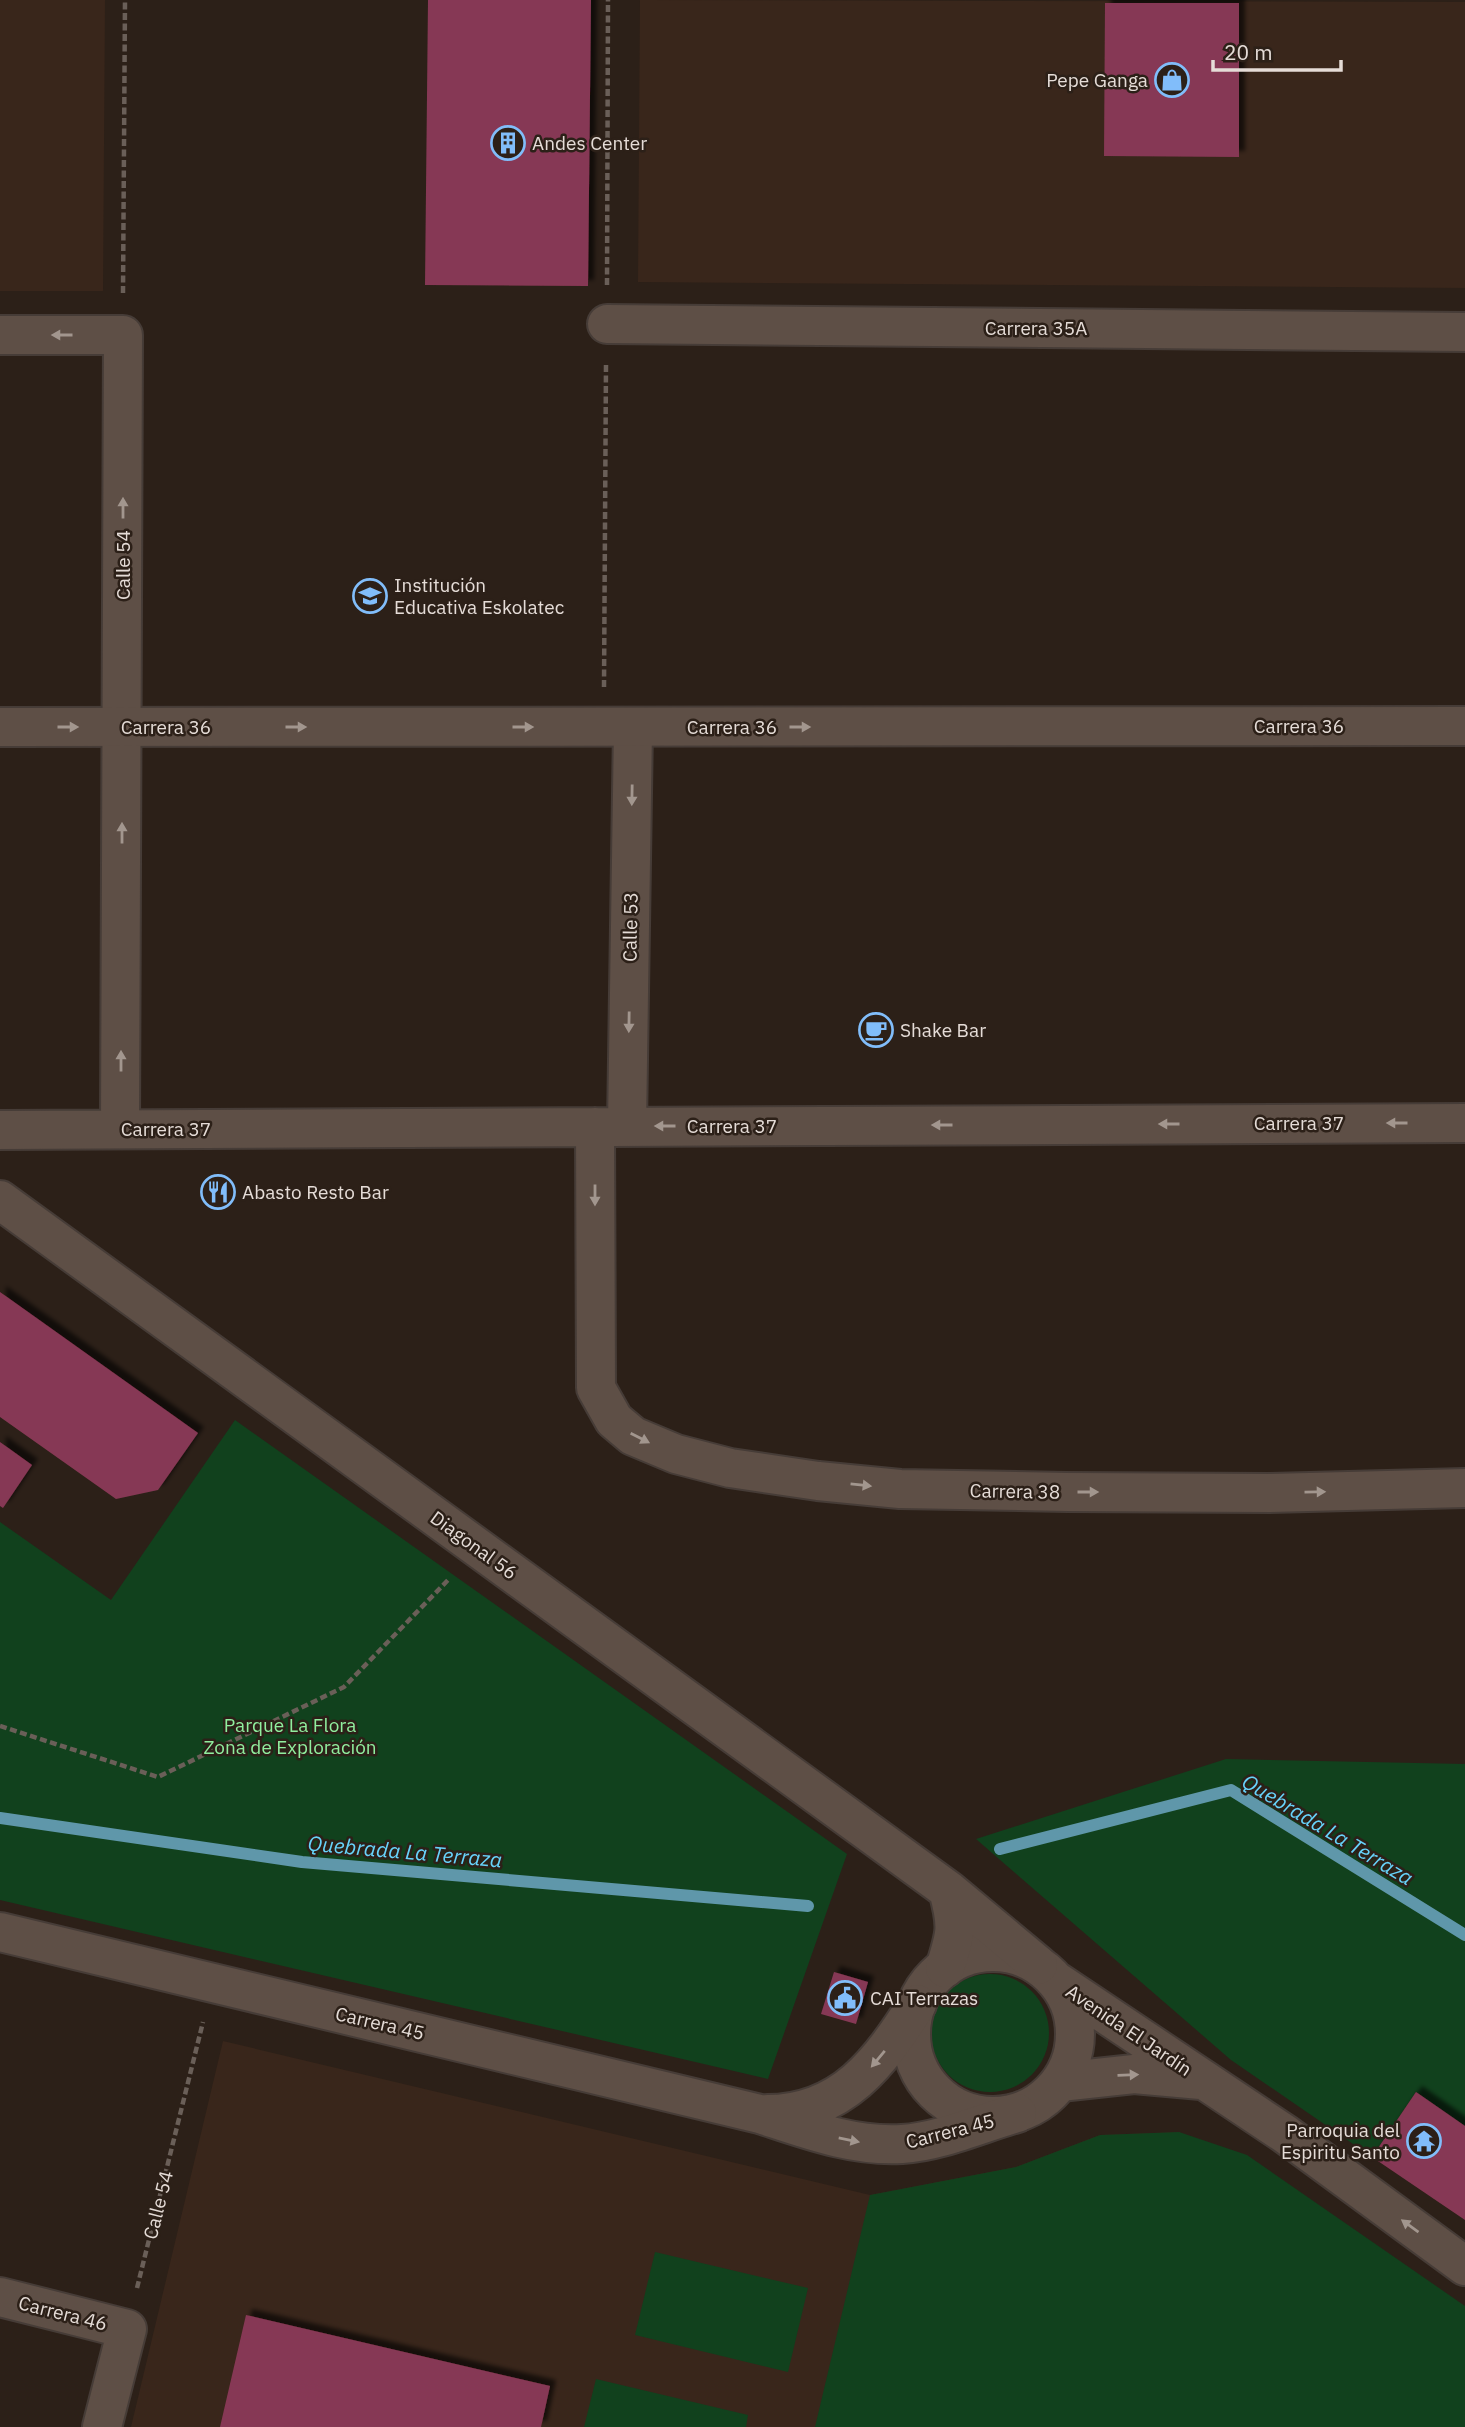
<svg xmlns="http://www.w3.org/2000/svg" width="1465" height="2427" viewBox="0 0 1465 2427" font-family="'IBM Plex Sans',sans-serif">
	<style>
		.built { fill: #39261b }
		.green { fill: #11411d }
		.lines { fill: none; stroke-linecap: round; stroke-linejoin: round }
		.stream { stroke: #5f97aa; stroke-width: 12 }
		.building { fill: #863854; filter: url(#shadow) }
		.minor-casing { stroke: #463c37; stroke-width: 42 }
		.tertiary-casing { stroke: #463c37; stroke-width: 42 }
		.path { stroke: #6a5f58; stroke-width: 4.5; stroke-dasharray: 7 3.5; stroke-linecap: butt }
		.minor { stroke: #5e4f46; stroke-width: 38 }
		.tertiary { stroke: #5e4f46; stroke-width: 38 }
		.oneway { fill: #a2968e }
		.labels { text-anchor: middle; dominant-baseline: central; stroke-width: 5; stroke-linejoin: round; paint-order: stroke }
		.poi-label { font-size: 19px; fill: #e5dcd7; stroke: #2c2018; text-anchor: start }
		.street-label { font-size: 19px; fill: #e5dcd7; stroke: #2c2018 }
		.park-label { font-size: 19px; fill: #90ee9e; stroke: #2c2018 }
		.water-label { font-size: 21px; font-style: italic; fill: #67d3fa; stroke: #2c2018 }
	</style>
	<defs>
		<filter id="shadow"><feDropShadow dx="6" dy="-6" stdDeviation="2" flood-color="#0009"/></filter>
	</defs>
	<rect width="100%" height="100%" fill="#2c2018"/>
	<path class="built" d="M0 0H105L103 291H0Z
		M640 0 1465 2V288L638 282Z
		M223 2041 870 2195 1016 2167 1100 2135 1179 2132 1465 2306V2427H131Z"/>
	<path class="green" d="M235 1420 847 1854 768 2079 0 1900V1522L111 1600Z
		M1226 1759 1465 1764V2126L1416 2092 1372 2157 1231 2060 976 1839Z
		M931 2033a59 59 0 1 1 118 0a59 59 0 1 1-118 0Z
		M1179 2132 1247 2155 1465 2306V2427H815L870 2195 1016 2167 1100 2135Z
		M655 2252 808 2288 788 2372 635 2335Z
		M596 2379 748 2415 746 2427H584Z"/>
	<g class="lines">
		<path class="stream" d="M0 1818 302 1862 808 1906
			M1000 1849 1231 1790 1465 1935"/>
	</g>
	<path class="building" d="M428 0H591L588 286 425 285Z
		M1105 3H1239V157L1104 156Z
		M0 1292 198 1433 158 1490 116 1499 0 1417Z
		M0 1442 32 1465 3 1508 0 1506Z
		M834 1972 868 1982 856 2024 821 2014Z
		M1416 2092 1465 2126V2220L1372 2157Z
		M246 2315 550 2386 541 2427H220Z"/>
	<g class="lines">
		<g class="minor-casing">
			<path id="minor" d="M607 324 1465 332
				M0 335H123L120 1129
				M627 1126 633 727
				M595 1127 596 1388 614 1420 633 1436 676 1454 730 1468 818 1481 900 1489 1067 1492 1268 1493 1465 1488
				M0 1130 1465 1123
				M911 2034a82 82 0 1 1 164 0a82 82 0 1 1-164 0Z
				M1056 1981 1285 2134 1465 2266
				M1060 2082 1134 2074 1201 2080
				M0 2297 127 2329 102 2427"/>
		</g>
		<g class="tertiary-casing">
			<path id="tertiary" d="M0 727 1465 726
				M0 1200 948 1890 1038 1965
				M0 1932 760 2114C806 2129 853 2147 902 2144 939 2142 982 2123 1017 2113
				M945 1968C956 1933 958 1927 948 1890
				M767 2114C843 2114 880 2062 917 2004"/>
		</g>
		<path class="path" d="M607 285 608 0
			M123 293 125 0
			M604 687 606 364
			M0 1726 158 1777 344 1687 450 1578
			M137 2288 203 2022"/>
		<use href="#minor" class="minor"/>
		<use href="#tertiary" class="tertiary"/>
	</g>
	<defs><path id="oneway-solid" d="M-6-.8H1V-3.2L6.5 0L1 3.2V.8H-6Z" transform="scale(1.75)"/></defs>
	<g class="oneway">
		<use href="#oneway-solid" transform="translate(62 335) rotate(180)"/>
		<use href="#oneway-solid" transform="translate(123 508) rotate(-90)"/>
		<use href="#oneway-solid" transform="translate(68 727)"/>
		<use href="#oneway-solid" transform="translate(296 727)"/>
		<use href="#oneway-solid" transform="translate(523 727)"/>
		<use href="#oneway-solid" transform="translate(800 727)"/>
		<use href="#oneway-solid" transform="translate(632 795) rotate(91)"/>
		<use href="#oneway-solid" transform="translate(122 833) rotate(-90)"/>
		<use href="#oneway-solid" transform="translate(629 1022) rotate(91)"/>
		<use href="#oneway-solid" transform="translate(121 1061) rotate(-90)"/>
		<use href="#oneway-solid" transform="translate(1397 1123) rotate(180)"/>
		<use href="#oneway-solid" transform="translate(1169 1124) rotate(180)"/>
		<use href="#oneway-solid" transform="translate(942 1125) rotate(180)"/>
		<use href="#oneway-solid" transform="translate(665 1126) rotate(180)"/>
		<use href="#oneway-solid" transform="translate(595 1195) rotate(90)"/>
		<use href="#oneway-solid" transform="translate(640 1438) rotate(27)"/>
		<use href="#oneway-solid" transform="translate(861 1485) rotate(6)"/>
		<use href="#oneway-solid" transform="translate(1088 1492)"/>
		<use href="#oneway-solid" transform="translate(1315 1492) rotate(-1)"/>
		<use href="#oneway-solid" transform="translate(878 2059) rotate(130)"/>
		<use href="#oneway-solid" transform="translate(1128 2075) rotate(-2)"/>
		<use href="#oneway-solid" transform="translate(849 2140) rotate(11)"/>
		<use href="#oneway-solid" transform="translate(1410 2226) rotate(-144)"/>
	</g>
	<defs>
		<g id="shop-ring" transform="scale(1.75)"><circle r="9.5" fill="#2c2018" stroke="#81bdfa" stroke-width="1.5"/><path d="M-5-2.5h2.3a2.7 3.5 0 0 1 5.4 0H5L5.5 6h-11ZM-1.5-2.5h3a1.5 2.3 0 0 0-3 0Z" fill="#81bdfa"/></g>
		<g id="building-ring" transform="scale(1.75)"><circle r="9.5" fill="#2c2018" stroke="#81bdfa" stroke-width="1.5"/><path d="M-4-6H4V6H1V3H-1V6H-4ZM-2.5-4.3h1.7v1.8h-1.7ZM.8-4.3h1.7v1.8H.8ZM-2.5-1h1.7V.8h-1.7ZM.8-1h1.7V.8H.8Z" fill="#81bdfa"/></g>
		<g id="school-ring" transform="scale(1.75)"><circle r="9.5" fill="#2c2018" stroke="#81bdfa" stroke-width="1.5"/><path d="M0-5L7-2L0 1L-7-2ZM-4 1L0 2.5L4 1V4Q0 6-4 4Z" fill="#81bdfa"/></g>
		<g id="cafe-ring" transform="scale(1.75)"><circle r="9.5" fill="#2c2018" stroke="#81bdfa" stroke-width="1.5"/><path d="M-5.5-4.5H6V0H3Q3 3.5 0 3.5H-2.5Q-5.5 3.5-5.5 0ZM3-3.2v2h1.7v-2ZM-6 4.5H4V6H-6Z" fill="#81bdfa"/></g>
		<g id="restaurant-ring" transform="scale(1.75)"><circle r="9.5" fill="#2c2018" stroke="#81bdfa" stroke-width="1.5"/><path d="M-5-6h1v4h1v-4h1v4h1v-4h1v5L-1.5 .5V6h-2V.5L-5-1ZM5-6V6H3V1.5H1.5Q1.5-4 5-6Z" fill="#81bdfa"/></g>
		<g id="civic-ring" transform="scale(1.75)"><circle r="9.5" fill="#2c2018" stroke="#81bdfa" stroke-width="1.5"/><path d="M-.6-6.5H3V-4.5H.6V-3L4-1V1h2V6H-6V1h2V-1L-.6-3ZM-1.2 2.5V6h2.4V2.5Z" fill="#81bdfa"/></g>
		<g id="temple-ring" transform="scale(1.75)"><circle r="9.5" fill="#2c2018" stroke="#81bdfa" stroke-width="1.5"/><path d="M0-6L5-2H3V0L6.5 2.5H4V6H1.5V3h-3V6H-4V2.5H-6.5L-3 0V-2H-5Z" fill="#81bdfa"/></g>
	</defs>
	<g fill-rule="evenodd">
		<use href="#shop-ring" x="1172" y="80"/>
		<use href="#building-ring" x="508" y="143"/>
		<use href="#school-ring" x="370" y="596"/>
		<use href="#cafe-ring" x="876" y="1030"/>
		<use href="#restaurant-ring" x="218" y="1192"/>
		<use href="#civic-ring" x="845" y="1998"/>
		<use href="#temple-ring" x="1424" y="2141"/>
	</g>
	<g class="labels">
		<g class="poi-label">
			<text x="1148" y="80" text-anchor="end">Pepe Ganga</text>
			<text x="532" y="143">Andes Center</text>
			<text x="394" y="585">Institución<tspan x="394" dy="22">Educativa Eskolatec</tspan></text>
			<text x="900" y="1030">Shake Bar</text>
			<text x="242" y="1192">Abasto Resto Bar</text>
			<text x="870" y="1998">CAI Terrazas</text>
			<text x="1400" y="2130" text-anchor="end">Parroquia del<tspan x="1400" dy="22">Espiritu Santo</tspan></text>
		</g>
		<g class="street-label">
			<text x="1036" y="328">Carrera 35A</text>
			<text transform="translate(123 565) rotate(-90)">Calle 54</text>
			<text x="1299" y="726">Carrera 36</text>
			<text x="166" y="727">Carrera 36</text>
			<text x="732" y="727">Carrera 36</text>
			<text transform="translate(630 927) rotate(-89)">Calle 53</text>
			<text x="1299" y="1123">Carrera 37</text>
			<text x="732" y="1126">Carrera 37</text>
			<text x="166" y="1129">Carrera 37</text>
			<text transform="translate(1015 1491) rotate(1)">Carrera 38</text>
			<text transform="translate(474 1545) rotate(36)">Diagonal 56</text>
			<text transform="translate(380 2023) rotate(13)">Carrera 45</text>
			<text transform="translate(1129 2030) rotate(34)">Avenida El Jardín</text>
			<text transform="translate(950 2131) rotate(-14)">Carrera 45</text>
			<text transform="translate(158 2205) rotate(-76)">Calle 54</text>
			<text transform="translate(63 2313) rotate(14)">Carrera 46</text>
		</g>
		<g class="park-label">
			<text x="290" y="1725">Parque La Flora<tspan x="290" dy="22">Zona de Exploración</tspan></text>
		</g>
		<g class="water-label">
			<text transform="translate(1328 1829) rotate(31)">Quebrada La Terraza</text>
			<text transform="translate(405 1851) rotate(5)">Quebrada La Terraza</text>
		</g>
	</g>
	<path d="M1213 60v10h128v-10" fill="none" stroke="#e5dcd7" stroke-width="3.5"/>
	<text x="1224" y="60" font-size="21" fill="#e5dcd7" stroke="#2c2018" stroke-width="5" paint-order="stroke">20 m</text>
</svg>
